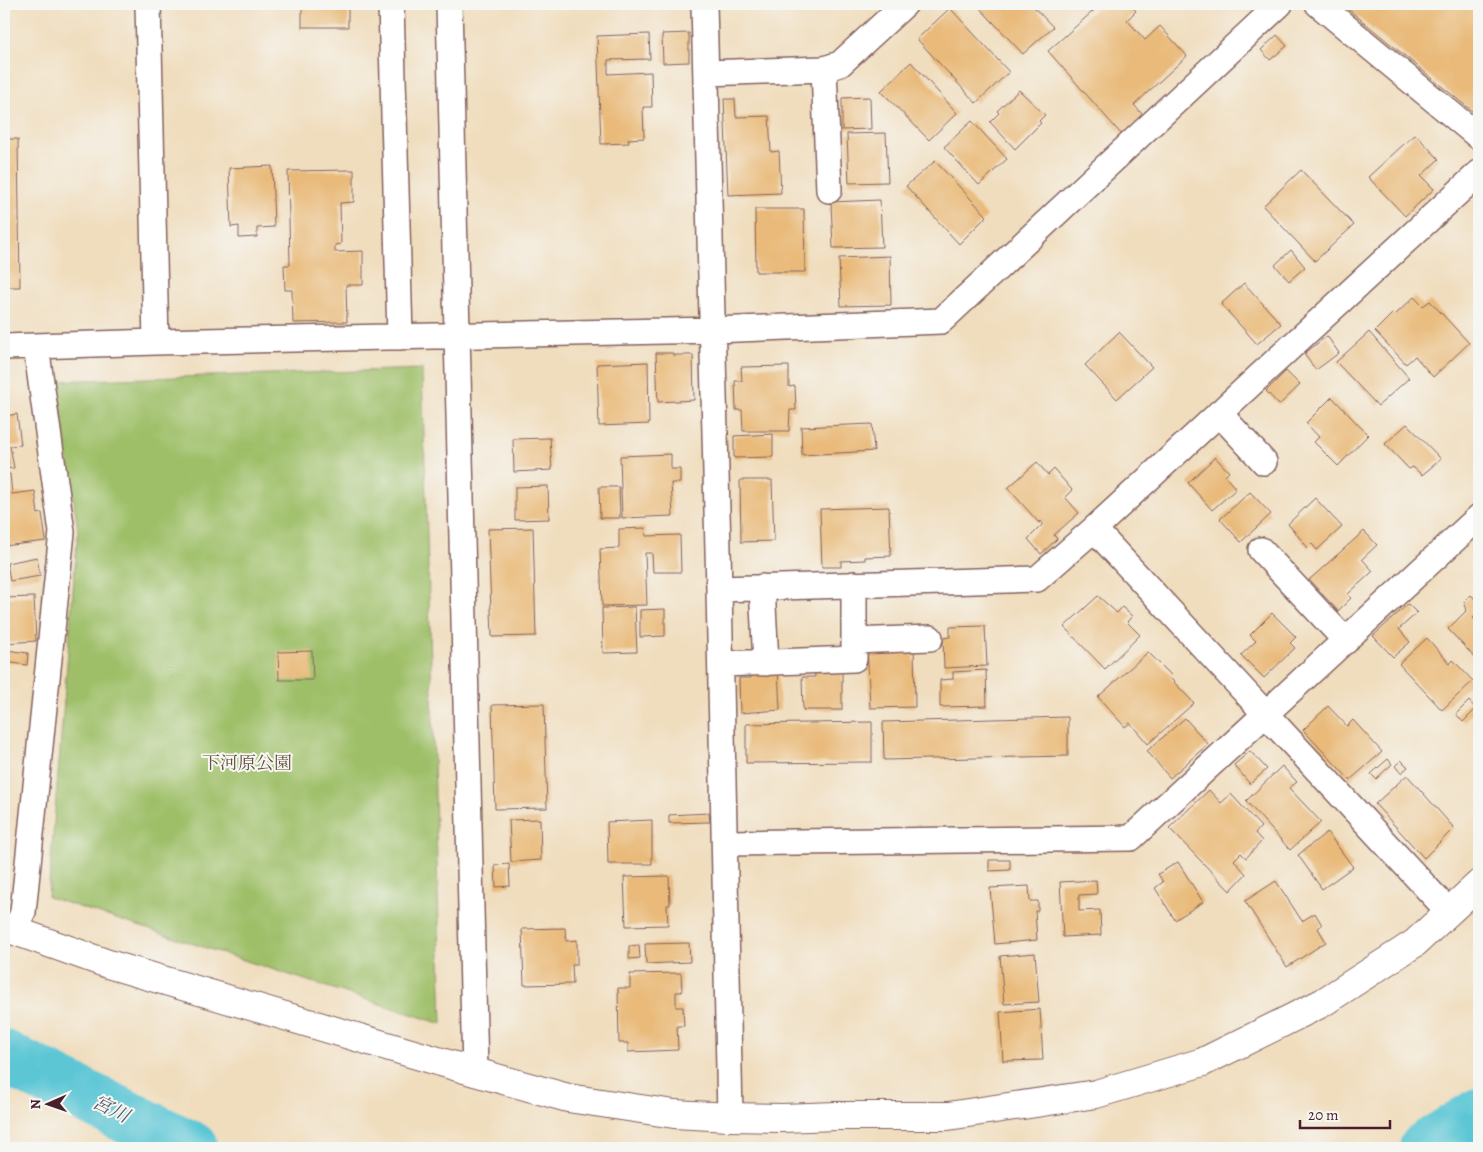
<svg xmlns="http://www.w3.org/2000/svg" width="1483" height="1152" viewBox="0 0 1483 1152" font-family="Alegreya,'Noto Serif JP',serif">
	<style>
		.green { fill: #9ebf68; stroke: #746f4a }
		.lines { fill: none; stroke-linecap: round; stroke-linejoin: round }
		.river { stroke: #5bc6d5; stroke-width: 54 }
		.building { fill: #e9ba79 }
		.minor-casing { stroke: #84625e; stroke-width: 28 }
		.tertiary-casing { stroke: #84625e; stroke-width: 30 }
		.minor { stroke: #fff; stroke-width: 25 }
		.tertiary { stroke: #fff; stroke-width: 28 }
		.labels { text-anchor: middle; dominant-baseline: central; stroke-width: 4; stroke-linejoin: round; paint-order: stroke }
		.park-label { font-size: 18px; fill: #634f3d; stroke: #f6f6f2 }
		.water-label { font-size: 19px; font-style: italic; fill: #505966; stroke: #f6f6f2 }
	</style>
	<rect width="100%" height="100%" fill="#f6f6f2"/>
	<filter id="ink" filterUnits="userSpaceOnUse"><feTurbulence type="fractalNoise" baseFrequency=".02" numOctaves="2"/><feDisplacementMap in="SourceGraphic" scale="10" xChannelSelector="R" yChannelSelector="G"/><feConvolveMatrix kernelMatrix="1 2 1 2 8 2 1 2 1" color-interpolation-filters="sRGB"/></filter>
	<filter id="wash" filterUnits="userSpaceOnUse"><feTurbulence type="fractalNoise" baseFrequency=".0096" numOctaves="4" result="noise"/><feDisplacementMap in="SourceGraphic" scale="20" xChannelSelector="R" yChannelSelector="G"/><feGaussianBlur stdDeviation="1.12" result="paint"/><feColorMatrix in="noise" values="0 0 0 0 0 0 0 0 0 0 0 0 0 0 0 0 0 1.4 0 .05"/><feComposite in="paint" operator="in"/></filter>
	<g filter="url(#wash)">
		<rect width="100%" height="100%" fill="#f0ddbd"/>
		<path class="green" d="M422 369 442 1024 48 897 78 530 57 381Z"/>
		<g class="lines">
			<path class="river" d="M4 1057 191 1148
				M1426 1148 1479 1115"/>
		</g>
		<g id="blocks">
			<path class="building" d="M302 4H348V27H302Z
				M976 4H1031L1053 27 1023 54Z
				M1101 4H1129L1136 11 1127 20 1145 40 1160 26 1187 56 1134 105 1144 116 1122 135 1048 51Z
				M1342 4H1479V117Z
				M950 8 1009 72 976 103 917 39Z
				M689 33V62L663 63 662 34Z
				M649 34 650 59 608 60V74L651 72 652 107H643L644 138 628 139 629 143 601 144 597 36Z
				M1277 35 1287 46 1270 60 1261 50Z
				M911 62 957 113 929 140 881 91Z
				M1019 90 1045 115 1039 121 1041 123 1015 149 990 122 999 113 997 111Z
				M870 97 871 129 842 130V98Z
				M724 99H735L736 117 769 116 771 152 779 151 781 193 728 195Z
				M972 121 1007 159 979 185 944 147Z
				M886 133 888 182 849 183 847 134Z
				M1415 134 1439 159 1421 176 1434 189 1405 216 1368 177Z
				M4 139H18L20 287H4Z
				M935 161 987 216 959 244 906 186Z
				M272 166 274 227 257 228V237L239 238V226L231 227 229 168Z
				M354 170V202L340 203 341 244 335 245V252L363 251V285H346L347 322 293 323 292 290H285L284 265H290L288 171Z
				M1301 170 1354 225 1315 261 1263 206Z
				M880 200 882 247 833 248 831 202Z
				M755 209H804L805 272H756Z
				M1291 250 1305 267 1289 281 1275 265Z
				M890 256 891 305 841 306 839 258Z
				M1244 283 1281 324 1257 344 1221 304Z
				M1414 297 1423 306 1430 301 1469 343 1433 377 1415 356 1406 364 1375 331 1393 313 1395 315Z
				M1119 332 1152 367 1117 399 1085 365Z
				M1369 332 1409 378 1378 406 1336 362Z
				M1327 336 1339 353 1316 370 1304 354Z
				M656 353H673V355H693L694 400 658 402Z
				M648 362 649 424 599 426 597 364Z
				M789 366V387L795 386 796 410H790L789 431H743L742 410H736L735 381H742L741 367Z
				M1286 371 1300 385 1279 405 1266 391Z
				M1332 397 1368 435 1338 466 1314 442 1319 437 1306 423Z
				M4 410 6 416 17 414 21 445 10 446 14 468 4 469Z
				M872 424 874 451 802 455 801 427Z
				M1407 424 1441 459 1422 475 1413 467 1409 469 1385 444Z
				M773 434V457L734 458V436Z
				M550 438 552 470 514 472 513 439Z
				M671 454V469H680V483H671L673 516 622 518 620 456Z
				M1215 457 1229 472 1225 476 1236 489 1212 510 1188 483Z
				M1037 462 1048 475 1054 469 1072 490 1065 497 1079 513 1054 535 1057 539 1041 554 1028 539 1043 524 1041 521 1039 523 1008 488Z
				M10 474 12 494 35 491 38 514 42 513 46 541 4 546V475Z
				M740 480H772L774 541 741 542Z
				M548 486 549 519 515 520V487Z
				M599 487H619L620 518H600Z
				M1250 492 1271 514 1241 542 1220 519Z
				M1315 498 1342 527 1317 550 1312 544 1308 548 1288 524Z
				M889 507 891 556 865 557V560L841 561V567H822L820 509Z
				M533 528 536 636 492 637 488 529Z
				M645 528 646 536 680 535 681 572H653L652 553H645L647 605 602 606 600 549 619 548V529Z
				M1364 531 1377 545 1362 559 1373 571 1348 594 1351 598 1338 611 1309 580Z
				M37 557 40 576 10 581 7 563Z
				M1471 595 1479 603V612L1473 618 1479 624V662L1448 629 1467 610 1464 602Z
				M1098 596 1117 613 1122 607 1132 616 1127 622 1140 635 1105 669 1064 627Z
				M34 597 36 641 4 643V598Z
				M1408 604 1417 613 1399 629 1410 642 1393 657 1373 636Z
				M635 607 637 652 603 653 602 608Z
				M665 609V636L640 637V610Z
				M1272 613 1296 637 1290 643 1295 648 1264 678 1241 655 1256 641 1250 635Z
				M985 626 987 666 944 668 943 638 950 637V627Z
				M1427 638 1450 664 1453 660 1473 681 1442 710 1399 664Z
				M914 643 915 707 870 708 867 645Z
				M6 650 28 653 27 665 5 662Z
				M312 651 313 680H279L278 652Z
				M1148 652 1172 676 1170 678 1194 703 1148 744 1130 723 1125 727 1098 697Z
				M842 667V710H803L802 677H815L814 668Z
				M778 670 780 710 740 713 739 678H751V672Z
				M986 670 987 706 940 707V680L953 679V672Z
				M1469 701 1476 709 1463 722 1456 714Z
				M544 704 547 808 495 809 492 705Z
				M1328 706 1347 726 1353 720 1382 752 1350 780 1303 730Z
				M1068 717V756L884 760 883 722Z
				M1185 718 1208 744 1170 778 1147 751Z
				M872 722V762L746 763V724Z
				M1250 751 1267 769 1250 784 1234 765Z
				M1388 759 1392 764 1376 779 1371 774Z
				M1401 760 1408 767 1401 773 1395 766Z
				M1282 766 1297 782 1289 788 1321 822 1290 850 1246 801Z
				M1407 775 1454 828 1424 858 1375 804Z
				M1209 790 1221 803 1231 794 1261 827 1255 833 1262 841 1246 858 1241 853 1234 860 1246 874 1230 891 1169 828Z
				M709 813 710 822 669 823V815Z
				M540 819 541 860 511 862 509 820Z
				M652 820V864H608L607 822Z
				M1327 832 1353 867 1322 889 1298 855Z
				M989 860H1010V870L989 871Z
				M1178 862 1203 902 1175 920 1155 888 1163 882 1158 874Z
				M509 864 510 886 496 887 495 865Z
				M669 876 670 905H667L668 925 626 926 624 877Z
				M1096 880 1097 894 1079 895V911L1100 910 1101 935 1063 937 1060 882Z
				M1276 881 1302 921 1315 913 1322 925 1318 928 1326 942 1287 967 1245 901Z
				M1029 886 1030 901H1038V911H1035L1037 940 995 944 990 888Z
				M565 928 566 941 577 940V965H572L573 984 524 985 522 929Z
				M689 943 690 962 646 964 645 944Z
				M639 945 640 958 629 959V946Z
				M1035 953 1039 1002 1004 1004 1000 956Z
				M681 973 682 992H676V1007H683L684 1026H677L678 1050 628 1052V1043H619L618 988H630V974Z
				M1040 1009 1043 1060 1003 1061 1000 1012Z"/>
		</g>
	</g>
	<g filter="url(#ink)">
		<use href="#blocks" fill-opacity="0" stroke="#84625e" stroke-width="1"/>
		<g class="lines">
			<g class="minor-casing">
				<path id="minor" d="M148 4 156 342
					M391 4 400 337
					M449 4 475 1072
					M704 4 719 589 730 1117
					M1318 4 1479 137
					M824 69 829 190
					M706 73 824 69 840 64 905 4
					M4 347 156 342 713 330 941 321 1280 4
					M1219 413 1264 462
					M1094 529 1449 912
					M1261 550 1346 641
					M762 587 766 663
					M719 589 1037 579 1094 529 1479 173
					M854 641 930 638
					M721 664 854 659V584
					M725 843 1131 838 1479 517
					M16 932 23 912 62 532 36 346"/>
			</g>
			<g class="tertiary-casing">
				<path id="tertiary" d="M4 927 108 964 475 1072 568 1098 674 1114 730 1117 782 1118 836 1116H948L1096 1094 1203 1062 1322 1003 1415 943 1479 884"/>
			</g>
			<use href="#minor" class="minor"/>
			<use href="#tertiary" class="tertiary"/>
		</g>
	</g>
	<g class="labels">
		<g class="park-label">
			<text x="247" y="763">下河原公園</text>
		</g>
		<g class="water-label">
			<text transform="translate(111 1109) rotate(26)">宮川</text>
		</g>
	</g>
	<rect width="1483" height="1152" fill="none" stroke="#f6f6f2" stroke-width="20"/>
	<g transform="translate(48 1104) rotate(268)" stroke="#f6f6f2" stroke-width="4" paint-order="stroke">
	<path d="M0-4L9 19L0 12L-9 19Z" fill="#4a1f2b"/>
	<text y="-8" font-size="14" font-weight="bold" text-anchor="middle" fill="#4a1f2b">N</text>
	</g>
	<path d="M1300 1120v8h90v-8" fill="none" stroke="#4a1f2b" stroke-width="2.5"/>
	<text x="1308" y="1120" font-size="15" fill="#4a1f2b" stroke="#f6f6f2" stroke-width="4" paint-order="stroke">20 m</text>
</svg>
